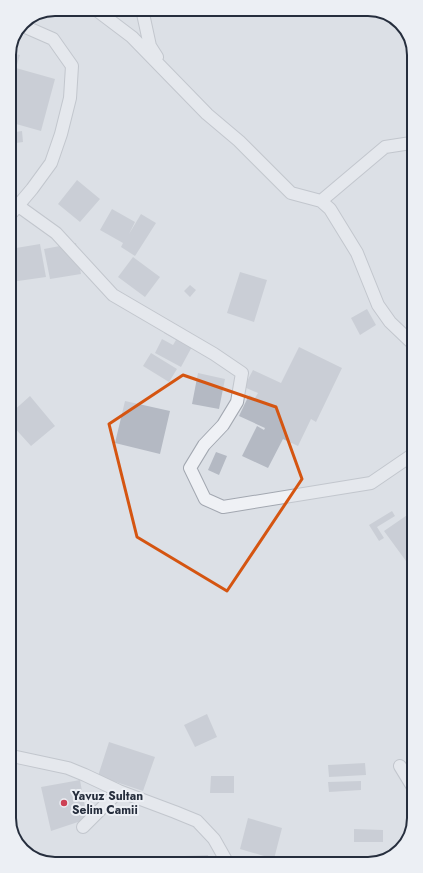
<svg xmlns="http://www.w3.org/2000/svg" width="423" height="873" viewBox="0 0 423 873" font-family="Jost,sans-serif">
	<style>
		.building { fill: #b4b9c3 }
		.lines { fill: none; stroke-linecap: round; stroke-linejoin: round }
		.minor-casing { stroke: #a2a7b0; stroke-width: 14 }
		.minor { stroke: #eff1f5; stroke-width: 12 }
		.marked { fill: none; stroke: #d55511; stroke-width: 3; stroke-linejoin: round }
		.poi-dot { fill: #cd4054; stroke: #eceff4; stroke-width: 1.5 }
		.labels { text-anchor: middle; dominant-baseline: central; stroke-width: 4; stroke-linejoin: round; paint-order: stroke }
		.poi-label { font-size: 12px; font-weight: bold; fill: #262e3d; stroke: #eceff4; text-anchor: start }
		.rim { fill: none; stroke: #262e3d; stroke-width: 2 }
	</style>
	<rect width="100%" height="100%" fill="#dce0e6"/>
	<path class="building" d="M10 52 20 55 16 68 55 79 41 131 9 122Z
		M22 131 23 142 9 144V133Z
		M77 180 100 199 80 222 58 204Z
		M112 209 135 222 129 234 141 214 156 223 135 256 121 247 123 243 100 230Z
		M76 243 81 274 50 279 44 249Z
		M40 244 46 277 11 282 10 249Z
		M133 257 160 277 145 297 118 277Z
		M240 272 267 280 254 322 227 313Z
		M190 285 196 290 190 297 184 291Z
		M367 309 376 325 360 335 351 318Z
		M166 329 194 343 181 367 155 353 162 339 173 345 176 340 164 333Z
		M299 347 342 368 316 422 311 419 298 446 283 439 268 468 242 456 257 426 264 430 265 428 239 416 249 395 255 398 258 393 244 387 253 370 281 383Z
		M151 353 177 369 169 382 143 366Z
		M198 373 225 379 219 409 192 404Z
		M30 396 55 426 31 446 11 424V413Z
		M125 401 170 411 160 454 115 443Z
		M216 452 227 456 219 475 208 470Z
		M392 511 395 516 377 527 384 538 379 541 369 525Z
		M413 511V556L406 561 384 531Z
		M207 714 217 737 195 747 184 725Z
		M109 742 155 757 143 791 98 776Z
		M365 763 366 775 329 777 328 765Z
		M211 776H234V793H210Z
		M80 780 87 819 51 831 41 787Z
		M361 781V790L329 792 328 782Z
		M248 818 282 828 274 859 240 849Z
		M354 829 383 830V842H354Z
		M208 855 209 862 137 863V858Z"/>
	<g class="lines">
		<g class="minor-casing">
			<path id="minor" d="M95 9 132 37 207 114 239 141 291 193 321 201 330 209 357 253 378 305 390 322 412 343
				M142 9 150 46 157 57
				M321 201 385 147 411 143
				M17 205 56 233 113 295 214 354 242 373 237 402 223 425 204 445 190 468 205 499 223 507 371 483 412 455
				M10 215 32 189 51 163 61 134 70 98 72 66 53 39 21 25
				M12 756 68 768 85 775 119 791 175 812 197 821 214 839 227 862
				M400 766 414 789
				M83 827 119 791"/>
		</g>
		<use href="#minor" class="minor"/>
	</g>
	<path d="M0 0H423V873H0ZM183 375 276 407 302 479 227 591 137 537 109 424Z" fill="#dce0e6" fill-opacity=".55" fill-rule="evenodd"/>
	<path class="marked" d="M183 375 276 407 302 479 227 591 137 537 109 424Z"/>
	<circle class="poi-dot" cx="64" cy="803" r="4"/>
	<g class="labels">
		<g class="poi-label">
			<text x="72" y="796">Yavuz Sultan<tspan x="72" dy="14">Selim Camii</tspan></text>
		</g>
	</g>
	<path d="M0 0H423V873H0ZM55 16H368A39 39 0 0 1 407 55V818A39 39 0 0 1 368 857H55A39 39 0 0 1 16 818V55A39 39 0 0 1 55 16Z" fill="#eceff4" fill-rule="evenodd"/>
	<path class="rim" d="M55 16H368A39 39 0 0 1 407 55V818A39 39 0 0 1 368 857H55A39 39 0 0 1 16 818V55A39 39 0 0 1 55 16Z"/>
</svg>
